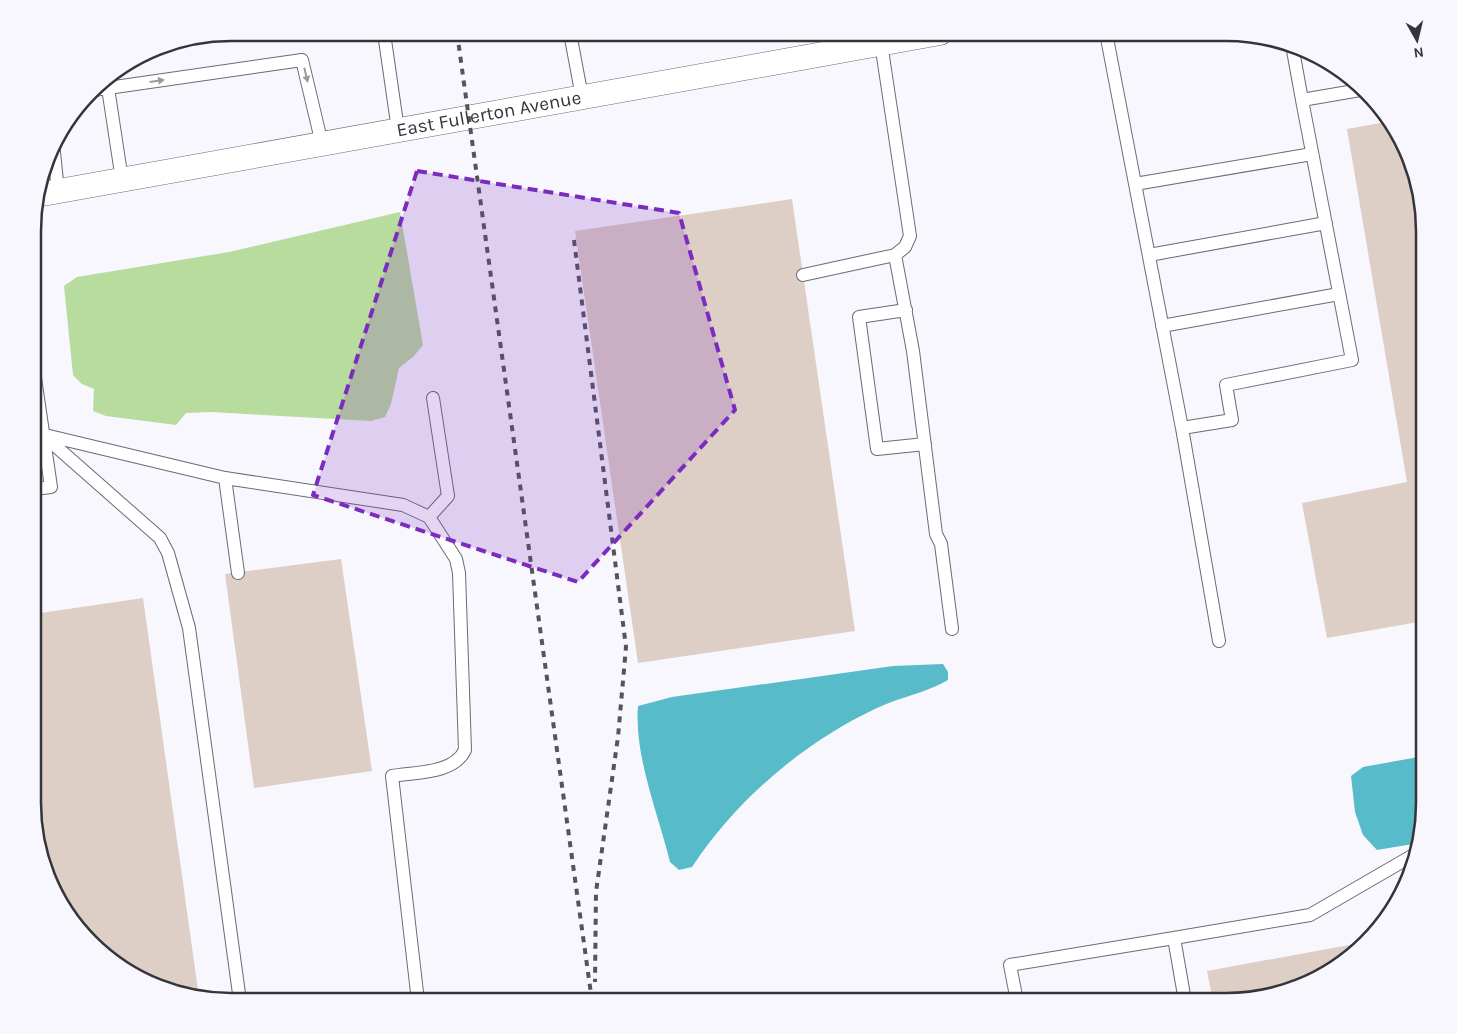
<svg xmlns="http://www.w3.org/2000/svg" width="1457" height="1034" viewBox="0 0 1457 1034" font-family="Karla,sans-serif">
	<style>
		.green { fill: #b8db9e }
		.water { fill: #58bbca }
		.building { fill: #decfc6 }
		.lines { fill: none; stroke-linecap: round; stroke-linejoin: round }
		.lane-casing { stroke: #6b6a77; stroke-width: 14 }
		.street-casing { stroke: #6b6a77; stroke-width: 25 }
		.lane { stroke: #fff; stroke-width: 12 }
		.street { stroke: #fff; stroke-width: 24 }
		.rail { stroke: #54545a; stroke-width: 4; stroke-dasharray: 6 6; stroke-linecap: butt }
		.oneway { fill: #9a9a9c }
		.marked { fill: #7b2cbf; fill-opacity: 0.2; stroke: #7b2cbf; stroke-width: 4; stroke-dasharray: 10 6; stroke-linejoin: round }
		.labels { text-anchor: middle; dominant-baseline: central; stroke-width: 4.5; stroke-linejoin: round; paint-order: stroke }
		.street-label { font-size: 19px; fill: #34343a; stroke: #f7f7fd }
		.rim { fill: none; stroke: #34343a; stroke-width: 2.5 }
	</style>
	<rect width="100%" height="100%" fill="#f7f7fd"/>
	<path class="green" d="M400 212 423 345 413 357 399 368 391 404 385 417 371 421 211 412 186 413 176 425 106 416 93 411 94 389 82 384 73 375 64 286 77 277 229 252Z"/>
	<path class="water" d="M943 664 948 672V680C926 693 900 697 877 708 804 742 737 799 692 867L679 870 670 862C658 813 634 756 638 706L672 697 893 666Z
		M1424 756V815L1419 843 1377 850 1363 835 1355 812 1351 776 1363 767Z"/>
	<path class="building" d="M1386 122 1404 143 1424 219V621L1327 638 1302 503 1407 482 1347 129Z
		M792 199 855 631 638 663 575 231Z
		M341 559 372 771 254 788 225 574Z
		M143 598 199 997 167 991 110 960 59 902 34 828V614Z
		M1360 943 1314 981 1226 1001H1213L1207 971Z"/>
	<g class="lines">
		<g class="lane-casing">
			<path id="lane" d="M384 33 398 130
				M570 33 582 97
				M850 33 852 49
				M1106 33 1182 428 1232 420 1226 385 1352 360 1302 100
				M1292 45 1302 100 1360 90
				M108 88 122 180
				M94 90 302 60 322 144
				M53 143 58 191
				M1135 184 1312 154
				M895 255 913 351 936 534 941 544 952 629
				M1149 255 1326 223
				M803 275 895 255 905 247 910 236 881 43
				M906 310 859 317 877 449 925 444
				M1162 326 1339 294
				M34 371 51 487 34 489
				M1182 428 1219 641
				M43 435 160 538 168 553 189 628 240 1001
				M45 435 225 478 238 573
				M225 478 403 505 429 517 456 559 459 573 465 750C454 774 415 772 392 776L418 1001
				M429 517 448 496 433 398
				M1174 938 1310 915 1417 853
				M1017 1001 1010 965 1174 938 1185 1001"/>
		</g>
		<g class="street-casing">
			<g id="street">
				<path id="s1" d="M37 195 940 33"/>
			</g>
		</g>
		<use href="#lane" class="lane"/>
		<use href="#street" class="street"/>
		<path class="rail" d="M457 33 592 1001
			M574 240 626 647 618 737 596 892 595 982"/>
	</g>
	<defs><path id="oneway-solid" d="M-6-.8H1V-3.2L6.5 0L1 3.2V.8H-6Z" transform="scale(1.25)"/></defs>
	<g class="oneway">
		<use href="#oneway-solid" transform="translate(306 75) rotate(77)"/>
		<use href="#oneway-solid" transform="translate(157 81) rotate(-8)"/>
	</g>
	<path class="marked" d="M417 171 679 213 735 410 578 582 313 495Z"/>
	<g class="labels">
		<g class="street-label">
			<text stroke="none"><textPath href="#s1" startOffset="459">East Fullerton Avenue</textPath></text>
		</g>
	</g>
	<path d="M0 0H1457V1034H0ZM231 41H1226A190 190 0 0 1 1416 231V803A190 190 0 0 1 1226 993H231A190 190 0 0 1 41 803V231A190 190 0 0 1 231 41Z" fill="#f7f7fd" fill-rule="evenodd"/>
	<path class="rim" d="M231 41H1226A190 190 0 0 1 1416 231V803A190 190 0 0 1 1226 993H231A190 190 0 0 1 41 803V231A190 190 0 0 1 231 41Z"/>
	<g transform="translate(1417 40) rotate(172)" stroke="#f7f7fd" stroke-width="4" paint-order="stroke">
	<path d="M0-4L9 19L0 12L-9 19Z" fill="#34343a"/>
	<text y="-8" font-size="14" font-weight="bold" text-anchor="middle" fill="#34343a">N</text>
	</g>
</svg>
